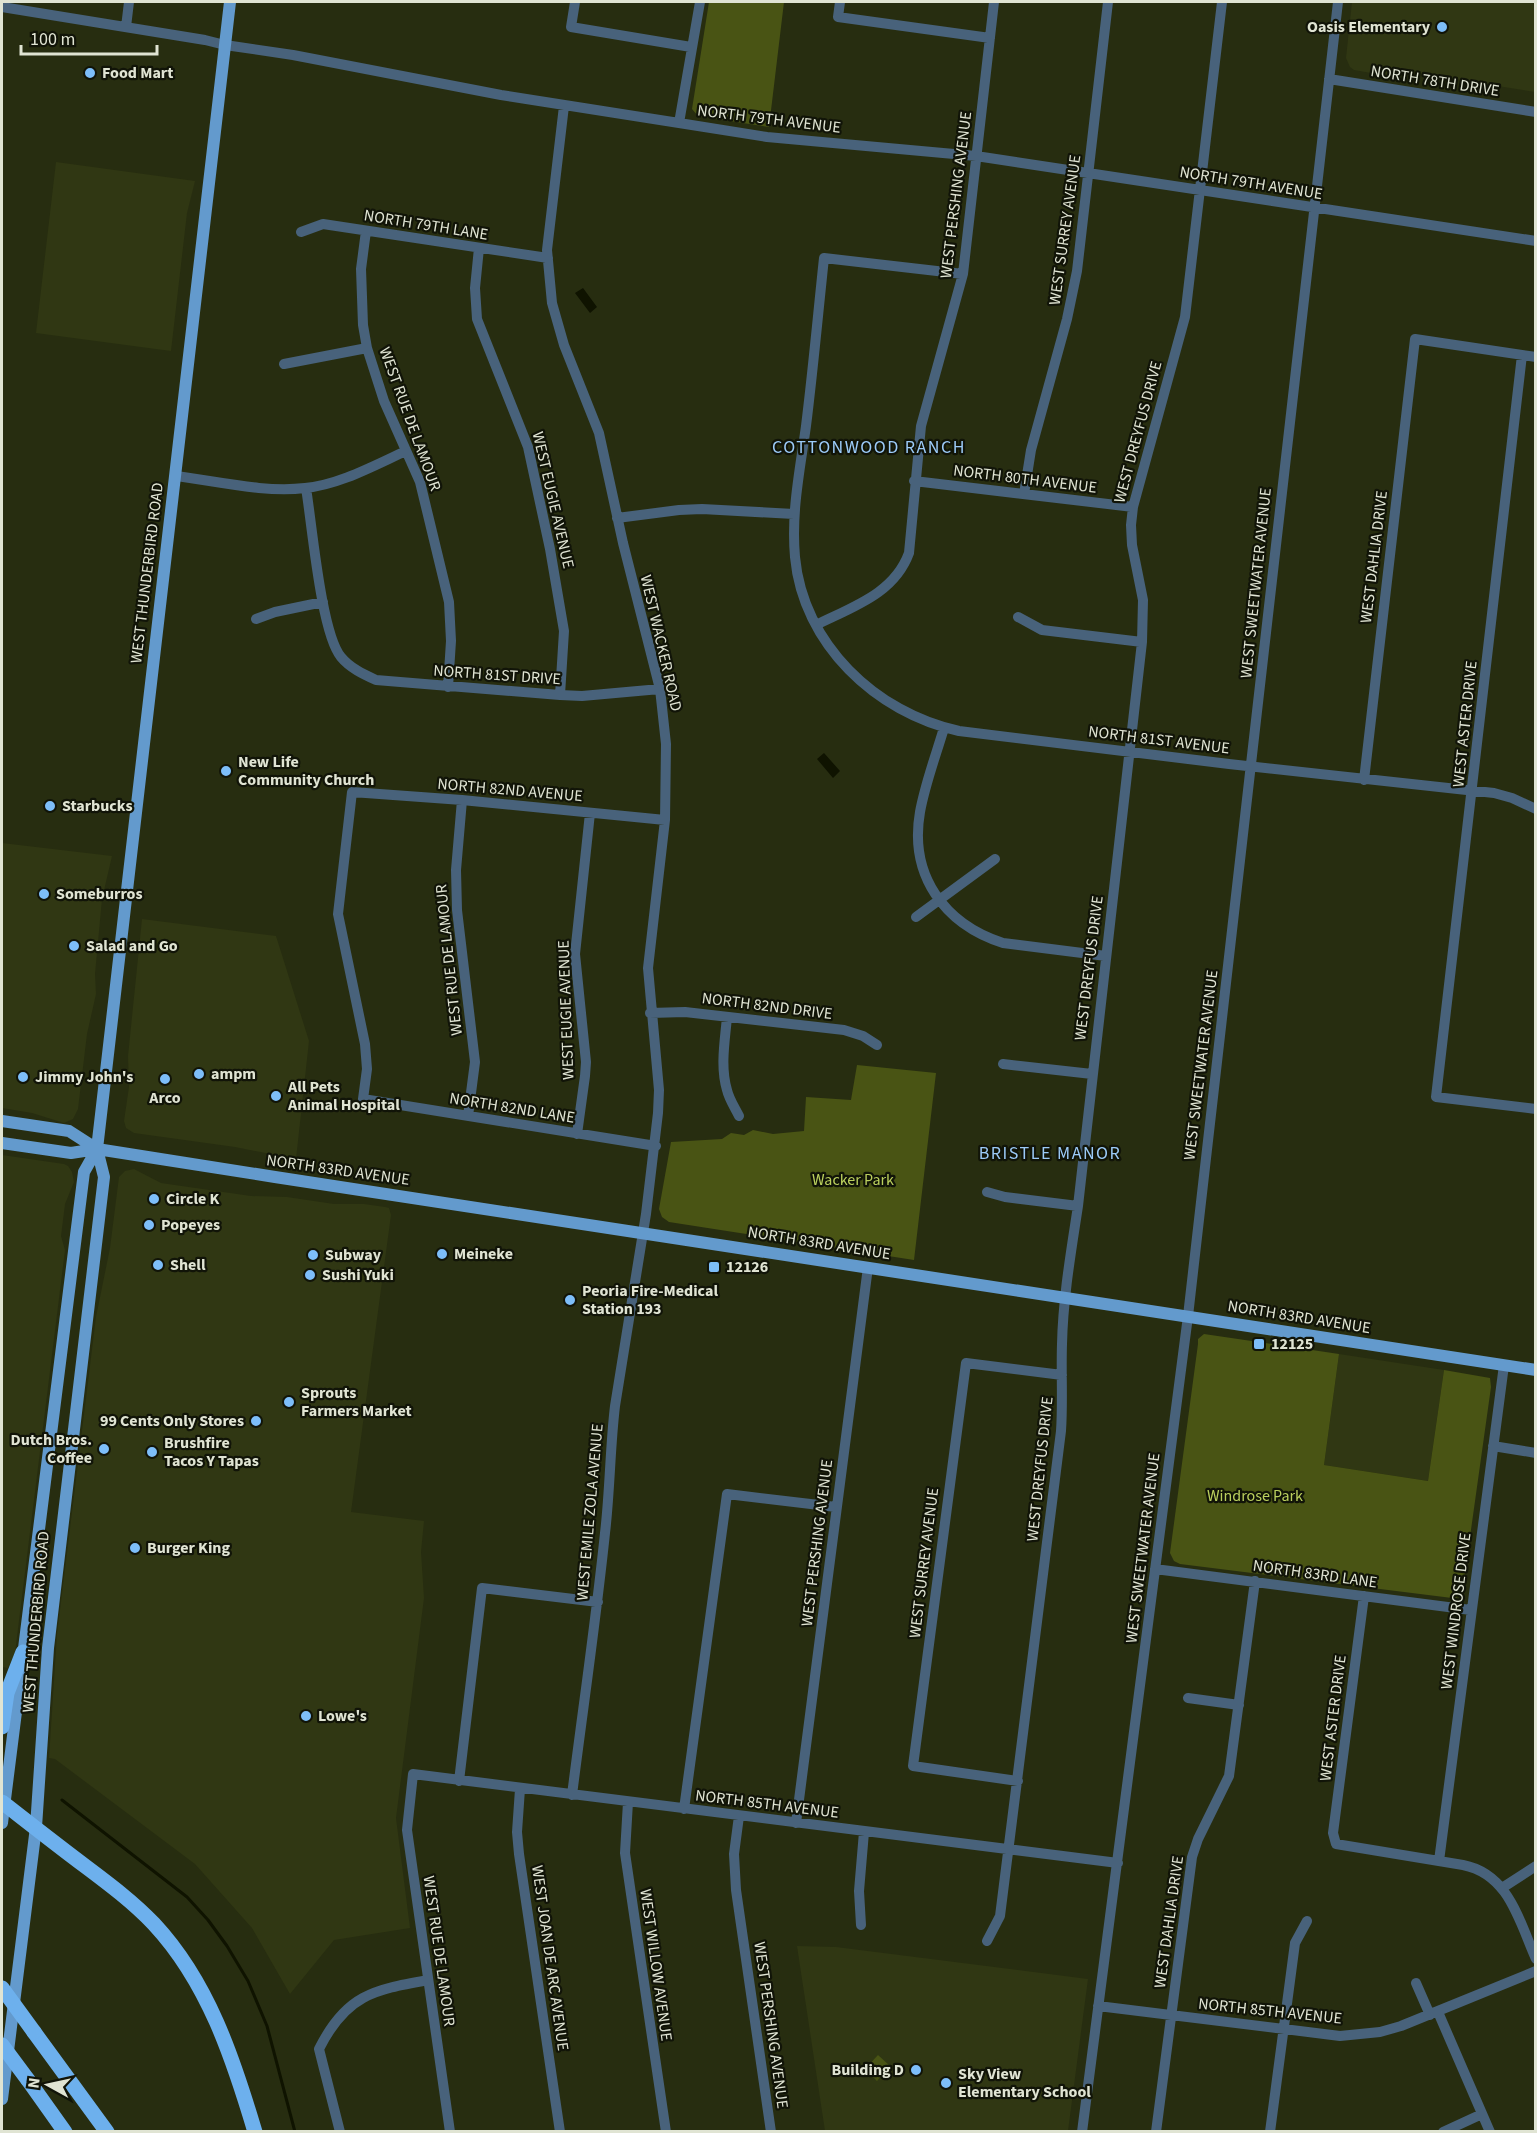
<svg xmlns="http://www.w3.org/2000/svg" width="1537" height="2133" viewBox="0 0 1537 2133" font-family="'Source Sans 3',sans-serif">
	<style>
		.built { fill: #303713 }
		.green { fill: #495414 }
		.water { fill: #0f1300 }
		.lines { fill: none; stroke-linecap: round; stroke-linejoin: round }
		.stream { stroke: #0f1300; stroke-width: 3 }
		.minor { stroke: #48627b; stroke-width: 10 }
		.major { stroke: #639acd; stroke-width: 12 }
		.highway { stroke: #6db0ed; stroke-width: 15 }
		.highway-bridge { stroke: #6db0ed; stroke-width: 15 }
		.poi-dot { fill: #7dbef9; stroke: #111408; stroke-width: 2 }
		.labels { text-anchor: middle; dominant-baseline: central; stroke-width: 4.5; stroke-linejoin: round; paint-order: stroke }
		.poi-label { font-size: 16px; font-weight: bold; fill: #e0e4d3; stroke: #111408; text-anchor: start }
		.street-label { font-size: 16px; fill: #e0e4d3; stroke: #111408 }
		.park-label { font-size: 16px; fill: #bbd05e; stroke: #111408 }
		.neighbourhood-label { font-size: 18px; letter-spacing: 1.5px; fill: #9ccbf8; stroke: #111408 }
	</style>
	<rect width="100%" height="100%" fill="#272d10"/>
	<path class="built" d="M1352 2H1535V92L1422 74 1411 80 1354 70 1350 67 1346 58Z
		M56 162 195 181 187 213 171 351 36 333Z
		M2 843 112 856 102 899 95 974 96 994 87 1034 78 1109 73 1119 64 1123 32 1113 2 1108Z
		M142 919 276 936 309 1041 296 1159 235 1147 134 1133 126 1128 124 1121 129 1087 128 1056Z
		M2 1155 64 1164 68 1166 72 1172 74 1182 65 1204 61 1236 65 1250 15 1653 8 1668 2 1667Z
		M134 1169 161 1183 251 1196 287 1197 334 1204H364L385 1207 389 1208 391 1215 351 1512 424 1521 421 1552 424 1598 396 1818 410 1928 334 1940 290 1994 252 1928 195 1864 55 1759 49 1758 57 1634 96 1317 110 1248 119 1177 125 1171Z
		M1339 1354 1444 1370 1428 1481 1324 1465Z
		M797 1946 836 1947 1088 1979 1068 2131H825Z"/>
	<path class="green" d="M709 2H784L769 127 698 116 692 109Z
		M857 1065 936 1073 914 1260 669 1222 662 1217 659 1209 671 1142 722 1139 731 1133 744 1135 753 1130 773 1134 804 1131 806 1097 851 1100Z
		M1204 1334 1339 1354 1324 1465 1428 1481 1444 1370 1490 1378 1491 1387 1462 1594 1456 1598H1452L1180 1564 1174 1561 1170 1553 1198 1344V1339Z
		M878 2055 890 2066 877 2081 865 2069Z"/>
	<path class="water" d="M583 288 597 307 590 313 575 293Z
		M824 753 840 771 833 778 817 759Z"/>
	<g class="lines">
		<path class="stream" d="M62 1800 187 1897 208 1920 227 1946 248 1981 267 2026 295 2132"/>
		<path class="minor" d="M575 2 571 27 691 47
			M840 2 838 17 990 38
			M2 7 205 40 225 45 293 55 501 95 679 123 767 137 976 156 1536 241
			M126 27 129 2
			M1329 79 1536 112
			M564 106 547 250 552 303 564 345 599 433 623 543 660 689 666 744 665 820 648 968 659 1090 658 1113 646 1214 615 1406C610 1448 610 1491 605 1533 596 1620 583 1708 572 1795
			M679 123 700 2
			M366 231 361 269 363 325 367 348 384 401 420 482 449 602 451 641 448 687
			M301 232 323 224 548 258
			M479 248 475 288 477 319 528 447 550 549 564 631 560 695
			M963 274 824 258C818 314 813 370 806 426 800 470 791 512 795 557 803 644 876 713 959 731L1229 764 1494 793 1512 798 1536 809
			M1522 355 1436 1097 1536 1109
			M284 364 367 348
			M175 476C217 481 264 493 305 488 339 485 375 465 406 451
			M914 481 1133 507
			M306 488C312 524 321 633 341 657 350 668 363 674 376 680L560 695 582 696 660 689
			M1024 494 1031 450 1067 319 1077 271 1108 2
			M617 518 679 510 702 509 794 514
			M1018 617 1042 630 1142 642
			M256 619 275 612 323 602
			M816 625C852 607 894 594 909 553L921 426 963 274 994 2
			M944 728C936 755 925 784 920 812 909 875 944 924 1003 943L1106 956
			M1364 780 1415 339 1536 357
			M462 800 456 870 457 910 475 1062 468 1116
			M916 917 995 859
			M650 1013 685 1012 844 1030 863 1036 877 1045
			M727 1017C725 1040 720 1067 727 1090 729 1099 735 1108 739 1116
			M1003 1064 1092 1074
			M577 1134 585 1076 586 1062 575 954 590 813
			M656 1146 363 1099 367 1069 365 1044 338 914 352 792 462 800 665 820
			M987 1192 1005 1197 1078 1206
			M1493 1446 1536 1453
			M1155 1569 1471 1610
			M1364 1596 1333 1833 1336 1844 1463 1865C1509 1874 1519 1921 1536 1959
			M1188 1698 1239 1705
			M459 1781 482 1588 598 1602
			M1018 1781 913 1766 966 1363 1062 1375
			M520 1789 517 1832 519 1854 560 2132
			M628 1802 625 1853 666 2132
			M684 1809 727 1494 836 1507
			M739 1816 734 1854 736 1890 771 2132
			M796 1823 868 1267
			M1439 1861 1504 1365
			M1502 1888 1536 1866
			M861 1925 859 1891 864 1832
			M987 1941 1000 1916 1061 1431C1063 1402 1061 1373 1062 1344 1063 1298 1071 1252 1078 1206L1142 642 1143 600 1132 545 1131 525 1133 507 1185 317 1222 2
			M1416 1983 1430 2015
			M1098 2006 1340 2036 1380 2032 1401 2026 1536 1971
			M1438 2012 1490 2132
			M340 2132 319 2049C346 1995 373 1990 428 1980
			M450 2132 407 1830 413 1774 1118 1863
			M1082 2132 1188 1316 1338 2
			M1156 2132 1192 1857 1198 1839 1229 1776 1255 1581
			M1270 2132 1295 1943 1307 1921
			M1443 2132 1482 2114"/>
		<path class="major" d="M2 1121 69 1131 97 1149
			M2 1143 71 1153 97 1149 275 1177 1536 1370
			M2 1823 84 1172 97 1149
			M2 2099 36 1827 48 1648 104 1177 97 1149 230 2"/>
		<path class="highway" d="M2 1727 7 1693 23 1652
			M2 1802C29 1823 57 1845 85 1866 109 1884 133 1902 154 1924 208 1982 233 2058 255 2132
			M34 2032 107 2132
			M28 2080 65 2132"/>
		<path class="highway-bridge" d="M2 1988 34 2032
			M2 2045 28 2080"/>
	</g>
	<g class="poi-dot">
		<circle cx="1442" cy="27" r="6"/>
		<circle cx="90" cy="73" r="6"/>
		<circle cx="226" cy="771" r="6"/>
		<circle cx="50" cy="806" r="6"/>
		<circle cx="44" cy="894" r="6"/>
		<circle cx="74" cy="946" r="6"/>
		<circle cx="199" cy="1074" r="6"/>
		<circle cx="23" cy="1077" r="6"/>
		<circle cx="165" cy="1079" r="6"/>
		<circle cx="276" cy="1096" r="6"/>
		<circle cx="154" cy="1199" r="6"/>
		<circle cx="149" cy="1225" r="6"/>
		<circle cx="442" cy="1254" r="6"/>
		<circle cx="313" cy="1255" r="6"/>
		<circle cx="158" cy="1265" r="6"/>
		<rect x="708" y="1261" width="12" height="12" rx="3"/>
		<circle cx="310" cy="1275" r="6"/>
		<circle cx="570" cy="1300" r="6"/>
		<rect x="1253" y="1338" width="12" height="12" rx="3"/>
		<circle cx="289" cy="1402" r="6"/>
		<circle cx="256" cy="1421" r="6"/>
		<circle cx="104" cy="1449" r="6"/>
		<circle cx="152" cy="1452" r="6"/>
		<circle cx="135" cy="1548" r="6"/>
		<circle cx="306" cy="1716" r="6"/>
		<circle cx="916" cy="2070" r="6"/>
		<circle cx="946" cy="2083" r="6"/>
	</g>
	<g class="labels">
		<g class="poi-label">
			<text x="1430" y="27" text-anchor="end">Oasis Elementary</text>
			<text x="102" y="73">Food Mart</text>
			<text x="238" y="762">New Life<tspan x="238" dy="18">Community Church</tspan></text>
			<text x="62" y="806">Starbucks</text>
			<text x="56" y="894">Someburros</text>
			<text x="86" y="946">Salad and Go</text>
			<text x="211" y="1074">ampm</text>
			<text x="35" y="1077">Jimmy John's</text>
			<text x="288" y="1087">All Pets<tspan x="288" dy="18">Animal Hospital</tspan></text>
			<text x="165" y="1098" text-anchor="middle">Arco</text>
			<text x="166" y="1199">Circle K</text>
			<text x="161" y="1225">Popeyes</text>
			<text x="454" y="1254">Meineke</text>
			<text x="325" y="1255">Subway</text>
			<text x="170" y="1265">Shell</text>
			<text x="726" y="1267">12126</text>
			<text x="322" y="1275">Sushi Yuki</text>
			<text x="582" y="1291">Peoria Fire-Medical<tspan x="582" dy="18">Station 193</tspan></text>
			<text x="1271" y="1344">12125</text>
			<text x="301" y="1393">Sprouts<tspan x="301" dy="18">Farmers Market</tspan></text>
			<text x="244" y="1421" text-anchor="end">99 Cents Only Stores</text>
			<text x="92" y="1440" text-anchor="end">Dutch Bros.<tspan x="92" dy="18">Coffee</tspan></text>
			<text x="164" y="1443">Brushfire<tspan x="164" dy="18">Tacos Y Tapas</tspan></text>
			<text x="147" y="1548">Burger King</text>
			<text x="318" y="1716">Lowe's</text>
			<text x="904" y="2070" text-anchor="end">Building D</text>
			<text x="958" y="2074">Sky View<tspan x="958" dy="18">Elementary School</tspan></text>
		</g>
		<g class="street-label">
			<text transform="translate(1435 81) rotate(9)">NORTH 78TH DRIVE</text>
			<text transform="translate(769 119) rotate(7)">NORTH 79TH AVENUE</text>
			<text transform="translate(1251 183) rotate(9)">NORTH 79TH AVENUE</text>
			<text transform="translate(956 195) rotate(-83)">WEST PERSHING AVENUE</text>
			<text transform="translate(426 225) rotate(9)">NORTH 79TH LANE</text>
			<text transform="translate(1065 230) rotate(-82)">WEST SURREY AVENUE</text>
			<text transform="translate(410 419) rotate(70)">WEST RUE DE LAMOUR</text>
			<text transform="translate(1138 432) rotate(-75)">WEST DREYFUS DRIVE</text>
			<text transform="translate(1025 479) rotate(7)">NORTH 80TH AVENUE</text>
			<text transform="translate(553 500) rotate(77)">WEST EUGIE AVENUE</text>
			<text transform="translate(1374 557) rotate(-83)">WEST DAHLIA DRIVE</text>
			<text transform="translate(147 573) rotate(-83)">WEST THUNDERBIRD ROAD</text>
			<text transform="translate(1256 583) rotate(-84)">WEST SWEETWATER AVENUE</text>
			<text transform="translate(661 643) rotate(77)">WEST WACKER ROAD</text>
			<text transform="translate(497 675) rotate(4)">NORTH 81ST DRIVE</text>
			<text transform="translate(1465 724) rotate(-84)">WEST ASTER DRIVE</text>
			<text transform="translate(1159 740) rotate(7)">NORTH 81ST AVENUE</text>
			<text transform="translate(510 790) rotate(5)">NORTH 82ND AVENUE</text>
			<text transform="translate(449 960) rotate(-96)">WEST RUE DE LAMOUR</text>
			<text transform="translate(1089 968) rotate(-83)">WEST DREYFUS DRIVE</text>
			<text transform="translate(767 1006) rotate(7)">NORTH 82ND DRIVE</text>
			<text transform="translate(566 1010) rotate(-92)">WEST EUGIE AVENUE</text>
			<text transform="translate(1201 1065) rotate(-83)">WEST SWEETWATER AVENUE</text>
			<text transform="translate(512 1108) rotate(9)">NORTH 82ND LANE</text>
			<text transform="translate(338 1170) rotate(8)">NORTH 83RD AVENUE</text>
			<text transform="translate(819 1243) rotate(9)">NORTH 83RD AVENUE</text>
			<text transform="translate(1299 1317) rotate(9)">NORTH 83RD AVENUE</text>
			<text transform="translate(1040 1469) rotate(-84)">WEST DREYFUS DRIVE</text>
			<text transform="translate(590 1512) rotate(-85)">WEST EMILE ZOLA AVENUE</text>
			<text transform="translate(817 1543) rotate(-83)">WEST PERSHING AVENUE</text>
			<text transform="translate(1143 1548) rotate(-83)">WEST SWEETWATER AVENUE</text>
			<text transform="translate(924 1563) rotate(-83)">WEST SURREY AVENUE</text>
			<text transform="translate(1315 1574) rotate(8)">NORTH 83RD LANE</text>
			<text transform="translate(1456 1611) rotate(-83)">WEST WINDROSE DRIVE</text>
			<text transform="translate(36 1622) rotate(-85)">WEST THUNDERBIRD ROAD</text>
			<text transform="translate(1333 1718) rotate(-83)">WEST ASTER DRIVE</text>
			<text transform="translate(767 1804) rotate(7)">NORTH 85TH AVENUE</text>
			<text transform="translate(1169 1922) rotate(-82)">WEST DAHLIA DRIVE</text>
			<text transform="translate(439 1951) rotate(82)">WEST RUE DE LAMOUR</text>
			<text transform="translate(550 1958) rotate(82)">WEST JOAN DE ARC AVENUE</text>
			<text transform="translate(656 1965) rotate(82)">WEST WILLOW AVENUE</text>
			<text transform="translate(1270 2011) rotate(6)">NORTH 85TH AVENUE</text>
			<text transform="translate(771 2025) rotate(82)">WEST PERSHING AVENUE</text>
		</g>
		<g class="park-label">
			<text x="853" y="1180">Wacker Park</text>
			<text x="1255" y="1496">Windrose Park</text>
		</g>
		<g class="neighbourhood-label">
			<text x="869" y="447">COTTONWOOD RANCH</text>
			<text x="1050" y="1153">BRISTLE MANOR</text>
		</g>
	</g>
	<rect width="1537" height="2133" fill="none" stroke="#e0e4d3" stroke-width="6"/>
	<g transform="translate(48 2085) rotate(278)" stroke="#111408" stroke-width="4.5" paint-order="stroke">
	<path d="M0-4.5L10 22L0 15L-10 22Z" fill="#e0e4d3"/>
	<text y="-9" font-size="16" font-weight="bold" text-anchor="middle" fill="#e0e4d3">N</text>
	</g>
	<path d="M21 45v9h136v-9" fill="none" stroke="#e0e4d3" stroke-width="3"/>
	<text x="30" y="45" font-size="18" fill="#e0e4d3" stroke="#111408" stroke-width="4.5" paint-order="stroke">100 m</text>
</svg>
